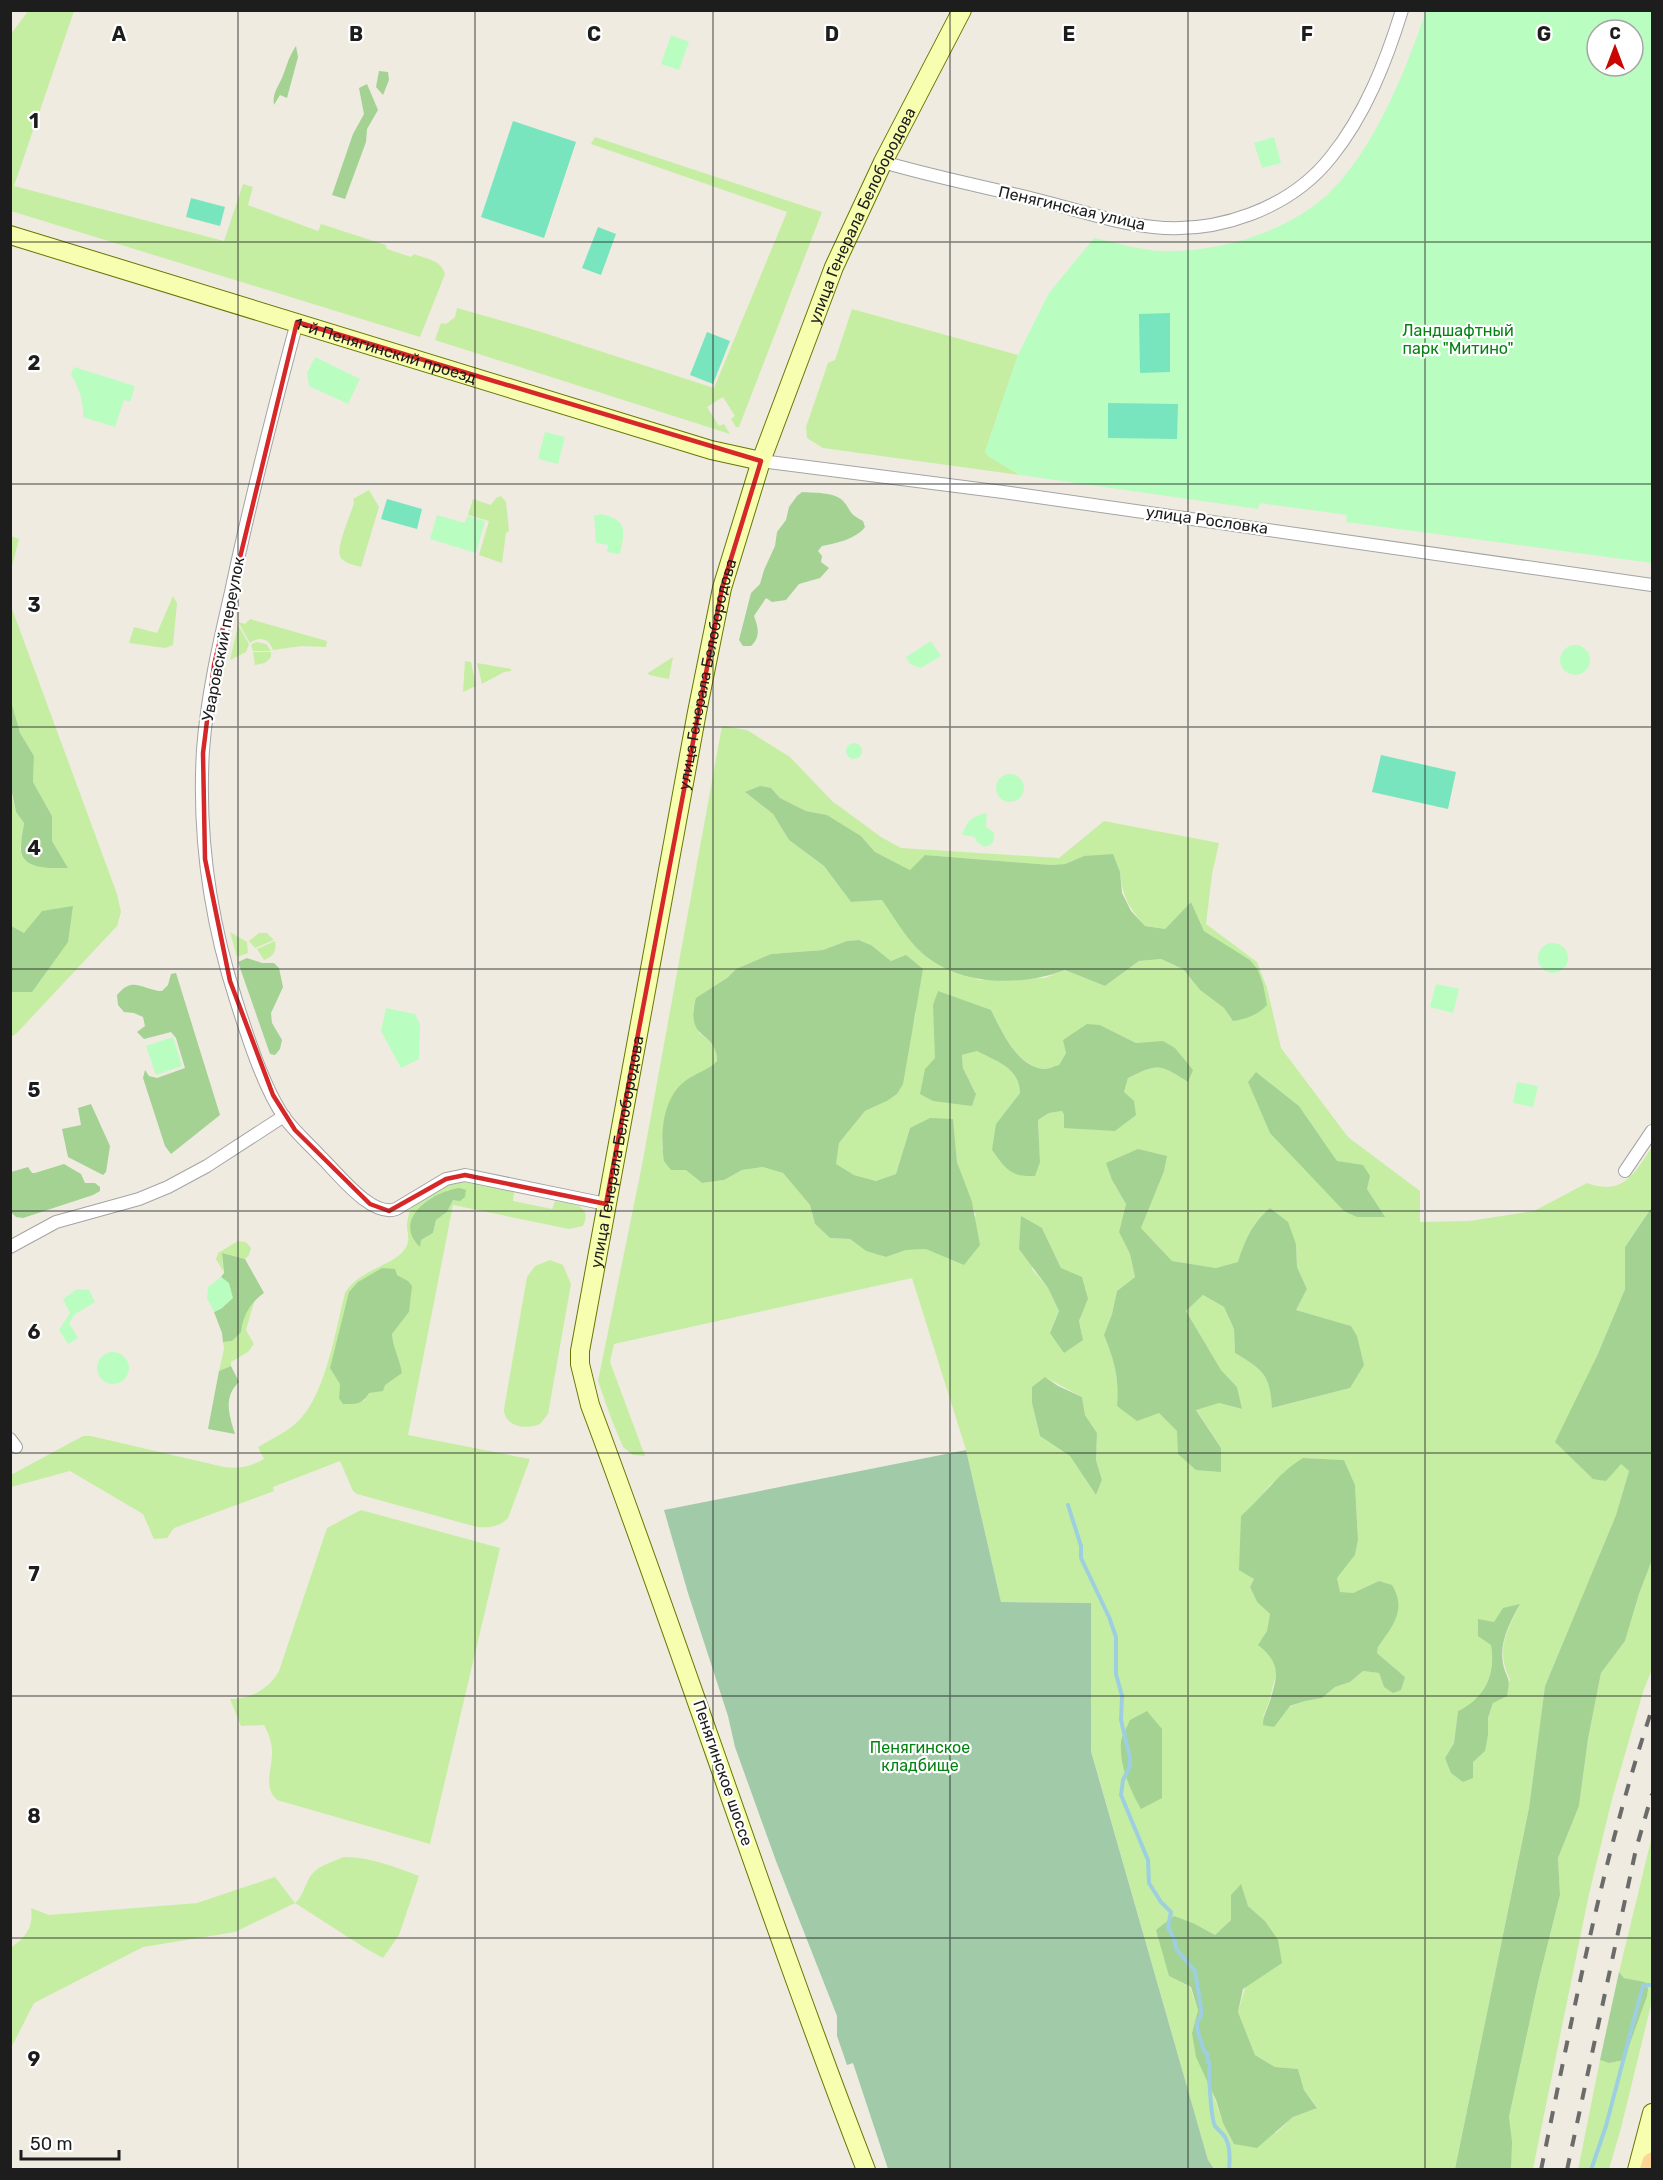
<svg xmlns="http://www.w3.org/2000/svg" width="1663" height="2180" viewBox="0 0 1663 2180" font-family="Rubik,sans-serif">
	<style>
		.grass { fill: #c5eea3; fill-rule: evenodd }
		.forest { fill: #a3d293 }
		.cemetery { fill: #a1caa8 }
		.park { fill: #bafdc1; fill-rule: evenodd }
		.pitch { fill: #79e5be }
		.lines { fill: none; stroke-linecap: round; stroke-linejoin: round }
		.stream { stroke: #9ecfe0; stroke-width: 4 }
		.street-casing { stroke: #a4a4a4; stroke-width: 14 }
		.secondary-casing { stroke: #677700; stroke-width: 20 }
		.primary-casing { stroke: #956900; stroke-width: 21 }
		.street { stroke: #fff; stroke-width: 12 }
		.secondary { stroke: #f8feb0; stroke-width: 18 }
		.primary { stroke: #ffd596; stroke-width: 20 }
		.rail { stroke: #6b6b6b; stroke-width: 4; stroke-dasharray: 12 12; stroke-linecap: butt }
		.marked { fill: none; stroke: #d62828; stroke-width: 4.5; stroke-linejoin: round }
		.grid { fill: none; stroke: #1d1d1d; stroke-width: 1.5; stroke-opacity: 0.55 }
		.labels { text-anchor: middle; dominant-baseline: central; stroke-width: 4.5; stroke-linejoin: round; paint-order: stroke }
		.street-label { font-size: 16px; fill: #1d1d1d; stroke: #fff }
		.park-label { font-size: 16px; fill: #038212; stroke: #fff }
		.grid-label { font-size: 20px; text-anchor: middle; font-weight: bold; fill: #1d1d1d; stroke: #fff; stroke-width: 4.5; stroke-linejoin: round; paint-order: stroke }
	</style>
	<rect width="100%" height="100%" fill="#efebe1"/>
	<path class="grass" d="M28 11H74L14 186 224 241 243 184 253 187 248 205 318 231 321 224 386 245 387 249 411 257 414 254C427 259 441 260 445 274L420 337 11 211V34Z
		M595 137 822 212 739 427H736L731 419 735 416 723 397 707 407 719 426 724 424 730 434 435 340 441 323 446 324 455 317 457 308 538 331 714 388 787 212 591 144Z
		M852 309 1018 355 985 452 988 456 1020 475 823 448 807 438 806 427 828 363 835 360Z
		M369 490 379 507 361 567C354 565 343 563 340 556 336 547 351 514 354 503L353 499Z
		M501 496 506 502 509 531 506 533 502 563 479 555 489 521 468 515 473 499 491 505 496 498Z
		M11 536 19 539 11 570 10 536Z
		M173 596 177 603 173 645 165 648 129 643 134 627 157 633Z
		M11 606 117 894 121 912 117 926 16 1034 11 1037V992H32L42 911 24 934 11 926 10 788 16 812 24 823 20 850 68 868 52 841V816L33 782 34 756 20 734 11 701Z
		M250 619 327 641 326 647 302 646 273 650C269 638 260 636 250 643L238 622 245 624Z
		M238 625 249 644 246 652 230 660Z
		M256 642 266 644 271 651H253L251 645Z
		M253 652H271V657L265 663 255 665Z
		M673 657 669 679 649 675 648 673Z
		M465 661 471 662 476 686 463 692Z
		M477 663 511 669V671L504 672 482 684Z
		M722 726 747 730 790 757 832 801 881 837 901 848 1059 858 1104 821 1219 843 1212 874 1206 924 1257 962 1267 988 1281 1048 1348 1137 1420 1191V1222L1469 1221 1534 1211 1587 1183C1623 1196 1634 1174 1652 1147V1207L1625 1247V1289L1597 1356 1621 1464 1629 1471 1616 1515 1545 1686 1529 1808 1455 2169H1214L1208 2160 1091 1750V1603L1001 1602 966 1450 912 1278 614 1344 610 1362 645 1456 633 1455 623 1447 611 1418 598 1381 642 1165ZM771 788 780 798 806 811 827 815 861 836 875 852 910 870 925 855 1051 865 1065 864 1084 856 1120 872C1123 898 1128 906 1145 926L1165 929 1191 902 1204 931 1250 960 1257 970 1263 984 1233 1021 1224 1008 1200 990 1183 969 1161 959 1139 961 1105 986 1065 970 1045 978 979 980 921 952 882 900 851 902 824 866 789 840 773 814 746 793ZM860 940 871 945 891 961 916 1013 897 1094 887 1101 865 1111 839 1143 835 1164 854 1175 876 1181 896 1174 910 1128 953 1120 957 1162 976 1216 926 1249 906 1250 886 1257 866 1251 850 1239 830 1238 815 1224 810 1205 783 1173 764 1167 742 1170 724 1180 702 1183 662 1149C662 1125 666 1100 684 1082 692 1074 707 1071 717 1061 717 1045 711 1042 699 1033L693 1010 697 998 727 978 736 969 771 954 823 950 847 941ZM991 1010C1001 1030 1017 1066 1044 1069 1049 1069 1054 1066 1059 1065L1066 1053 1100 1025 1136 1043 1163 1042 1188 1082C1159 1064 1159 1063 1128 1078L1124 1092 1064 1128V1115L1062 1111 1049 1113 1038 1120 1040 1162 996 1124 1020 1093C1019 1067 997 1062 977 1051L962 1055 963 1068 976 1093 925 1069 935 1059ZM1256 1072 1299 1106 1337 1161 1367 1189 1384 1217ZM1112 1180 1149 1206 1141 1228 1172 1261 1216 1268 1239 1262C1245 1239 1252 1223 1270 1208L1296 1243 1297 1267 1307 1289 1296 1310 1351 1326 1350 1388 1273 1408C1270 1374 1263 1370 1235 1353L1234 1329 1224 1307 1203 1295 1186 1311 1221 1370 1237 1387 1241 1409 1219 1403 1196 1409 1221 1448V1471L1159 1413 1117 1407C1119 1377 1115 1362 1104 1335L1112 1314 1117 1291 1135 1277 1130 1254 1119 1232 1126 1204ZM1042 1228 1061 1268 1088 1299 1079 1321 1083 1340 1050 1333 1059 1311 1048 1288 1032 1269ZM1045 1377 1082 1397 1085 1415 1097 1433 1096 1460 1102 1480 1096 1495 1070 1456 1040 1436 1032 1403ZM1303 1458 1344 1460 1355 1485 1358 1540 1355 1555 1337 1578 1340 1593H1353L1379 1581 1386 1635 1378 1647 1377 1653 1405 1677 1384 1687 1379 1673 1363 1671 1350 1682 1335 1687 1322 1698 1305 1701 1263 1717 1269 1702 1277 1670 1271 1655 1267 1631 1270 1614 1257 1602 1250 1587 1254 1579 1251 1576 1241 1516 1252 1507 1270 1485ZM1520 1605C1505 1633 1496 1650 1510 1680L1493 1703 1488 1719V1735L1473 1762 1445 1758 1454 1743 1458 1711C1485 1698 1496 1674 1491 1644ZM1231 1895 1248 1906 1265 1921 1238 2012 1255 2055 1275 2067 1298 2069 1304 2090 1317 2107 1293 2117 1276 2133 1223 2123 1192 2033 1198 2010 1190 1987 1169 1976 1165 1956 1195 1924 1215 1935 1231 1920Z
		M230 932 247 942 248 953 237 957Z
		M259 933H267L274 940 255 948 249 941Z
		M275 941C277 951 273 957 264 960L257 949Z
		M468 1182 514 1192 513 1201 552 1209 555 1201C569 1204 594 1203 583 1226L569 1229 453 1205 408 1435 530 1459 508 1518C500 1527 489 1528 477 1527L357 1494 353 1491 340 1461 273 1487 274 1491 174 1528 167 1538 154 1539 143 1514 70 1471 11 1487V1475L83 1436H91L224 1467C240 1469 250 1467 264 1459L258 1447C270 1440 283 1434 294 1425 325 1400 335 1332 345 1293 361 1267 398 1266 407 1245 410 1238 407 1233 407 1226 407 1220 409 1213 411 1207 429 1195 445 1183 468 1182ZM448 1189 453 1200 447 1212 436 1220 433 1233 421 1240ZM397 1275 408 1281 409 1312 392 1334C393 1348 400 1359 402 1373L369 1393 364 1401 339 1398 340 1384Z
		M238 1241 246 1242 251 1248 249 1255 245 1259 222 1253 223 1271 216 1259 218 1253Z
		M550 1260 563 1265 571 1284 548 1414 540 1424C527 1430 504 1427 504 1409L527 1277 535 1266Z
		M255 1299 246 1330 254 1344 248 1352 231 1362V1366L219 1371 224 1349 223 1342 232 1341 242 1317Z
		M361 1510 500 1548 430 1844 277 1800C263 1787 272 1770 272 1753 272 1743 269 1734 264 1725L241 1726 230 1699C251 1699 269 1689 279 1671L327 1528Z
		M1652 1560V1669L1643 1692 1612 1799 1589 1894 1533 2169H1510L1509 2117 1538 1983 1560 1895 1558 1858 1579 1806 1588 1739 1601 1673 1625 1641 1639 1594Z
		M1652 1836V2001L1621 2128 1609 2169 1578 2170 1600 2060 1609 2063 1624 2060 1645 1982 1624 1978 1619 1972Z
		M344 1857C371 1857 395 1867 419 1876L399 1935 383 1958 365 1948 295 1903 235 1932 143 1947 34 2003 11 2048V1947C26 1938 34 1926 31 1908L49 1915 197 1903 275 1877 295 1903C305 1895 305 1881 313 1873 320 1865 335 1861 344 1857Z"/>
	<path class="forest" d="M296 46 298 57 287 98 280 95 274 105C272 94 278 87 282 78 288 64 287 60 296 46Z
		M379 71 388 72 389 80 383 95 376 87Z
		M367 84 378 110 367 129 366 142 345 199 332 195 353 134 364 114 359 88Z
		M802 492C813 493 834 492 842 500 852 510 847 513 863 521L865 527C856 539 837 543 822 546L818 551 822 556 821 562 829 568 820 578 799 584 786 600 772 602 766 598 754 616C758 627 761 637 751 646H743L739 640 751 593 760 584 764 570 775 546 777 532 786 520 789 507 797 496Z
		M11 701 20 733 34 756 33 782 52 816V841L68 868C52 868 20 871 21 847 21 839 23 831 24 823L16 812 11 788Z
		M760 786 771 788 780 798 806 811 827 815 861 836 875 852 910 870 925 855 1051 865 1065 864 1084 856 1113 854 1120 872 1122 893 1131 911 1145 926 1165 929 1191 902 1204 931 1250 960 1258 970 1263 984 1267 1005C1258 1015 1246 1019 1233 1021L1224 1008 1200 990 1183 969 1161 959 1139 961 1105 986 1065 970C1021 987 958 986 921 952 905 937 894 917 882 900L851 902 824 866 789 840 773 814 745 792Z
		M73 906 68 942 32 992H11V926L24 933 42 911Z
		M859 940 871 945 891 961 906 955 923 969 903 1084 897 1094 887 1101 865 1111 839 1143 836 1164 854 1175 876 1181 896 1174 910 1128 930 1118 953 1119 957 1162 972 1202 980 1245 964 1265 926 1249 906 1250 886 1257 866 1251 850 1239 830 1238 815 1224 810 1205 783 1173 763 1167 742 1170 724 1180 702 1183 686 1170H671L664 1161C660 1135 662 1099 685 1081 695 1073 707 1071 717 1061 717 1029 684 1043 696 998L727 978 736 969 771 954 823 950 847 941Z
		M247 958 262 963H274L279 968 283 987 271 1013 272 1023 282 1040 280 1049 275 1055 270 1054 238 962Z
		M176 973 220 1115 171 1154 165 1146 143 1078 145 1070 149 1076 157 1078 185 1068 176 1038 171 1032 144 1039 137 1032 145 1026 143 1017 134 1013 124 1012 118 1005 117 995C133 975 142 990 162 991L168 985 171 974Z
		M938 991 991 1010C1001 1030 1017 1067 1044 1069 1049 1069 1054 1066 1059 1065L1066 1053 1063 1040 1087 1024 1100 1025 1136 1043 1163 1041 1175 1048 1193 1070 1188 1082C1159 1064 1159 1063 1128 1078L1124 1092 1134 1101 1136 1115 1115 1131 1064 1128V1115L1062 1111 1049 1113 1038 1120 1040 1162 1035 1176C1010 1177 1006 1169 992 1150L996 1124 1020 1093C1019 1067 997 1062 977 1051L962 1055 963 1068 976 1094 972 1106 933 1101 920 1094 925 1069 935 1058 933 1005Z
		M1256 1072 1299 1106 1337 1161 1363 1165 1370 1176 1367 1189 1385 1217H1357L1344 1211 1270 1133 1248 1082Z
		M91 1104 110 1146 106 1172 103 1175 68 1157 62 1129 81 1125 78 1108Z
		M1138 1149 1167 1156 1164 1171 1141 1228 1172 1261 1216 1268 1238 1262C1245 1240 1252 1223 1270 1208L1288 1222 1296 1244 1297 1267 1307 1289 1296 1310 1351 1326 1357 1336 1364 1365 1350 1388 1272 1408C1270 1374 1263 1370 1235 1353L1234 1329 1224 1307 1203 1295 1186 1311 1221 1370 1237 1387 1242 1409 1219 1403 1196 1410 1221 1448V1472L1196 1470 1178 1454 1177 1431 1159 1413 1137 1421 1117 1406C1119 1377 1115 1363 1104 1335L1112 1314 1117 1291 1135 1277 1130 1254 1119 1232 1126 1204 1112 1180 1106 1163Z
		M64 1164 81 1174 85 1183H95L100 1187V1191L93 1195 23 1218 16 1217 11 1212V1172L28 1167 32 1173H35Z
		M460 1188 466 1190 465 1197 460 1201 453 1200 447 1212 436 1220 433 1233 421 1240 420 1247C391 1219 433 1191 460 1188Z
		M1652 1207V1560L1639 1594 1625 1641 1601 1673 1588 1739 1579 1806 1558 1858 1560 1895 1538 1983 1509 2117 1512 2142 1511 2168 1455 2169 1529 1808 1545 1686 1616 1515 1629 1471 1621 1464 1606 1481 1593 1479 1555 1442 1597 1356 1625 1289V1247Z
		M1021 1216 1042 1228 1061 1268 1082 1277 1088 1299 1079 1321 1083 1340 1064 1353 1050 1333 1059 1311 1048 1288 1019 1249Z
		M222 1253 245 1259 264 1293C250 1303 243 1315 241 1332L232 1341 223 1342 222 1333 214 1312 222 1308 229 1284 221 1277 224 1273Z
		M382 1268 395 1269 397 1275 408 1281 412 1286 409 1312 392 1334C393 1348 400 1359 402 1373L385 1385 383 1391 369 1393C362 1405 356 1404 343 1404L339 1398 340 1384 330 1368 349 1292 358 1282Z
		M231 1366 239 1382C223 1397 229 1415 235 1434L208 1429 219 1371Z
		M1045 1377 1058 1386 1082 1397 1085 1415 1097 1433 1096 1460 1102 1480 1096 1495 1070 1456 1040 1436 1032 1403V1387Z
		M1303 1458 1344 1460 1355 1485 1358 1540 1355 1555 1337 1578 1340 1592 1353 1593 1379 1581 1392 1585C1407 1610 1393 1625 1378 1647L1377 1653 1405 1677 1401 1690 1393 1693 1384 1687 1379 1673 1363 1671 1350 1682 1335 1687 1322 1698 1305 1701 1290 1706 1274 1727 1263 1725C1263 1716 1267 1710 1270 1701 1278 1675 1281 1663 1258 1645L1267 1631 1270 1614 1257 1602 1250 1587 1254 1579 1239 1570 1241 1516C1263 1497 1278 1473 1303 1458Z
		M1520 1604C1510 1623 1499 1641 1503 1664 1507 1681 1511 1675 1507 1696L1493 1703 1488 1718V1735L1485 1751 1473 1762V1778L1463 1782 1451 1773 1445 1758 1454 1743 1458 1711C1485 1698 1496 1674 1491 1645L1478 1636V1619L1494 1622 1503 1608Z
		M1147 1711 1162 1729V1798L1141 1809C1130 1790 1119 1765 1121 1742 1122 1735 1127 1727 1130 1720Z
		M1241 1884 1248 1906 1265 1921 1278 1940 1282 1963 1243 1989 1238 2012 1255 2055 1275 2067 1298 2069 1304 2090 1317 2108 1293 2117 1257 2148 1234 2144 1223 2123 1216 2100 1196 2057 1192 2033 1198 2010 1191 1987 1169 1976 1156 1930 1174 1916 1195 1924 1215 1935 1231 1920V1895Z
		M1619 1972 1624 1978 1645 1982 1648 1989 1647 1996 1624 2060 1609 2063 1600 2060Z"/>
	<path class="cemetery" d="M966 1450 1001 1602 1091 1603V1751L1208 2160 1214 2169H888L853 2063 847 2065 837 2036V2016L776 1861 735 1747 728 1716 688 1593 664 1510Z"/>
	<path class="park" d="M1426 11H1652V563L1346 522 1347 515 1260 503 1258 509 1020 475 988 456 985 452 1018 355 1049 293 1094 238C1115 242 1139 250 1161 251 1217 253 1285 233 1327 195 1373 152 1406 70 1426 11ZM1597 30H1633V66H1597Z
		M671 35 689 42 679 70 661 64Z
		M1274 137 1281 163 1262 168 1254 143Z
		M315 357 360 379 348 404 309 386 307 373Z
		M74 367 135 386 130 402 124 400 115 427 83 417C84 400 79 389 71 374Z
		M545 432 565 437 558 464 538 459Z
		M601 514C628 520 625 530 620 554L607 552 608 545 596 543 594 516Z
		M437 515 465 523 467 516 485 521 476 553 430 539Z
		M931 641 941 656 921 668 910 664 906 657Z
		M1560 660a15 15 0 1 1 30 0a15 15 0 1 1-30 0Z
		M846 751a8 8 0 1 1 16 0a8 8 0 1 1-16 0Z
		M996 788a14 14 0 1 1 28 0a14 14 0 1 1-28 0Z
		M987 813 986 827 993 832C996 840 993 846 984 847L977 842 975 837 962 835C967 821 972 816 987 813Z
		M1538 958a15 15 0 1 1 30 0a15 15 0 1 1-30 0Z
		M1436 984 1459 989 1453 1013 1430 1007Z
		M386 1008 415 1014 420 1024 419 1059 401 1068 381 1031Z
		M173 1037 182 1066 156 1075 146 1046Z
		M1517 1082 1538 1086 1533 1107 1513 1103Z
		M221 1277 229 1283 233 1298 222 1308 214 1312 207 1298 208 1287Z
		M77 1289 89 1290 95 1302 74 1315 69 1323 78 1338 68 1344 59 1330 70 1313 63 1299Z
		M97 1368a16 16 0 1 1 32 0a16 16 0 1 1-32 0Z"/>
	<path class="pitch" d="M513 121 576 142 544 238 481 217Z
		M191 198 225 207 220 226 186 217Z
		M598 227 616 234 601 275 582 268Z
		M1170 313V372L1140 373 1139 314Z
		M707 332 730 341 713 384 690 375Z
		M1108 403 1178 404 1177 439 1108 438Z
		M387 499 422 509 417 529 381 519Z
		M1381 755 1456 772 1448 809 1372 792Z"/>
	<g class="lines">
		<path class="stream" d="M1068 1505 1081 1546V1558L1109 1617 1116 1637V1674L1122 1696 1121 1720 1130 1758V1766L1123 1780 1121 1795 1148 1860 1149 1883 1161 1902 1171 1912 1168 1927 1175 1941 1176 1949 1195 1971 1201 2008V2016L1197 2022V2029L1204 2051 1208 2055 1207 2060 1210 2064C1208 2073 1211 2118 1215 2126 1218 2130 1222 2132 1225 2137 1230 2145 1230 2160 1229 2170
			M1591 2170 1606 2126 1643 1985H1652"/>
		<g class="street-casing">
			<path id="street" d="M883 162C934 177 986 187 1038 200 1075 209 1114 223 1153 227 1217 234 1290 209 1331 157 1365 115 1386 62 1402 10
				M297 322C273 412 250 501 231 592 219 644 207 696 203 750 198 834 210 919 236 1000 247 1035 263 1086 284 1117 294 1131 308 1143 320 1156 337 1172 371 1218 396 1209L446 1179 465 1175 606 1204
				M761 461 1003 492 1652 585
				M1625 1171 1652 1131
				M10 1247 56 1222 139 1199 168 1187 207 1166 284 1116
				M10 1439 16 1447"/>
		</g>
		<g class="secondary-casing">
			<g id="secondary">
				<path id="s1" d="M10 235 711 450 761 461"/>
				<path id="s2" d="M866 2170C768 1917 685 1658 590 1405L580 1364V1351L697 712 722 588 761 461 834 267 883 162 962 10"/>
				<path d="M1637 2170 1652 2113"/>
			</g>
		</g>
		<g class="primary-casing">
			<path id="primary" d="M1650 2170 1652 2163"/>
		</g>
		<use href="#street" class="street"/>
		<use href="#secondary" class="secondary"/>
		<use href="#primary" class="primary"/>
		<path class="rail" d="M1541 2170C1573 2015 1602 1859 1652 1709
			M1567 2170 1636 1849 1652 1794"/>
	</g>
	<path class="marked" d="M297 322 761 461 722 588 606 1204 465 1175 446 1179 389 1211 370 1204 295 1130 273 1095 230 981 205 859 203 753 214 665Z"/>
	<path class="grid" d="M238 10V2170M475 10V2170M713 10V2170M950 10V2170M1188 10V2170M1425 10V2170M10 242H1652M10 484H1652M10 727H1652M10 969H1652M10 1211H1652M10 1453H1652M10 1696H1652M10 1938H1652"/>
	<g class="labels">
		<g class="street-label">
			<text transform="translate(1072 208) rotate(13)">Пенягинская улица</text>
			<text stroke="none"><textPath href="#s2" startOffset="2043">улица Генерала Белобородова</textPath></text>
			<text stroke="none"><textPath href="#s1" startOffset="393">1-й Пенягинский проезд</textPath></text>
			<text transform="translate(1207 520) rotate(8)">улица Рословка</text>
			<text transform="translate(223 639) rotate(-79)">Уваровский переулок</text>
			<text stroke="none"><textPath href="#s2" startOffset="1557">улица Генерала Белобородова</textPath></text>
			<text stroke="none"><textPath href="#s2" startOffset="1071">улица Генерала Белобородова</textPath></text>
			<text transform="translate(723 1773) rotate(71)">Пенягинское шоссе</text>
		</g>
		<g class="park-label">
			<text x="1458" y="330">Ландшафтный<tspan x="1458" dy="18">парк "Митино"</tspan></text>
			<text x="920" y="1747">Пенягинское<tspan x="920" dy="18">кладбище</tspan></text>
		</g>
	</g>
	<g class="grid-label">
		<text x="119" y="41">A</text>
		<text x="356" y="41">B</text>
		<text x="594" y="41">C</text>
		<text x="832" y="41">D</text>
		<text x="1069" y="41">E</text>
		<text x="1307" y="41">F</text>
		<text x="1544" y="41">G</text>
		<text x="34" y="128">1</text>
		<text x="34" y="370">2</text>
		<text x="34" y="612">3</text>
		<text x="34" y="855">4</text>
		<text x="34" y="1097">5</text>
		<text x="34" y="1339">6</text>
		<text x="34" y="1581">7</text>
		<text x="34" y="1823">8</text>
		<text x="34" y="2066">9</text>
	</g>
	<rect width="1663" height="2180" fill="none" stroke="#1d1d1d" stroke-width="24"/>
	<g transform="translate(1615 48)"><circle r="28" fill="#ffffff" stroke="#a5a5a5" stroke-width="1.5"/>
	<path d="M0-4.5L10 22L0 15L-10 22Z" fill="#c90600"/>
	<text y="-9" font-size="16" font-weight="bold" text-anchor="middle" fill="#1d1d1d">С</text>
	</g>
	<path d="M21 2150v9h98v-9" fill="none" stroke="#1d1d1d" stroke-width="3"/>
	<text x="30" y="2150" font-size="18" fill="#1d1d1d" stroke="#ffffff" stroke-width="4.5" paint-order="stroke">50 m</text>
</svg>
